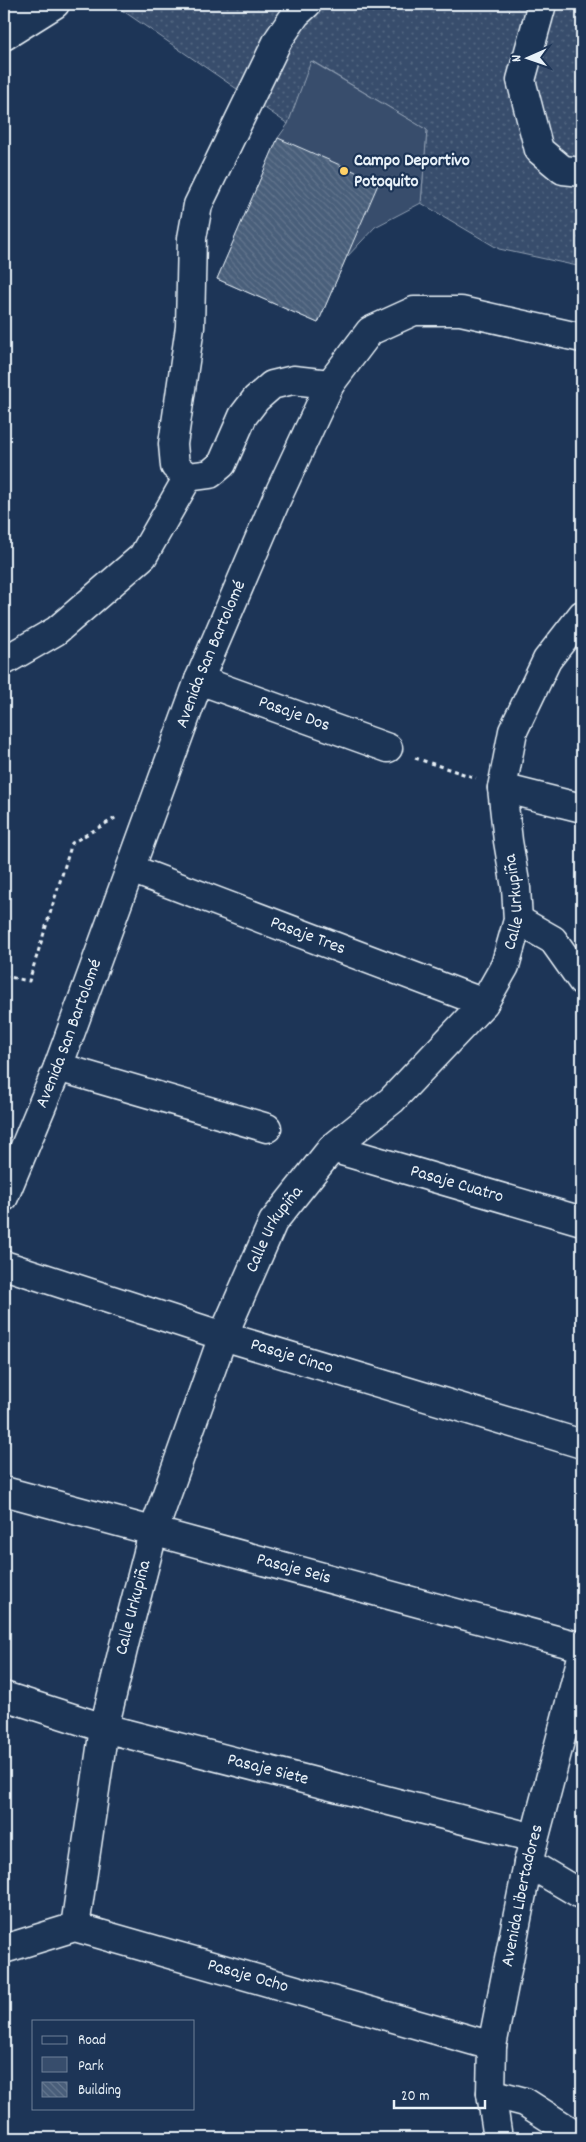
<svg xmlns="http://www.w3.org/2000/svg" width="586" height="2142" viewBox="0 0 586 2142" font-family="Dekko,sans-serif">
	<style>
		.green { fill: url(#green-dots); stroke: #909fb2 }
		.pitch { fill: #374d6c; stroke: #909fb2 }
		.building { fill: url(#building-back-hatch); stroke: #e8f1f8 }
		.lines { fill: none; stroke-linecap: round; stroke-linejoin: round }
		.minor-casing { stroke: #e8f1f8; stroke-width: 31 }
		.major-casing { stroke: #e8f1f8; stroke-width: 31 }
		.path { stroke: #e8f1f8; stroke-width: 3; stroke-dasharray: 4 4; stroke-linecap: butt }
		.minor { stroke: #1d3557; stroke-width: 28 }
		.major { stroke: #1d3557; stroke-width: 28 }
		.poi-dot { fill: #ffd166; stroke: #1d3557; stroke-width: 2 }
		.labels { text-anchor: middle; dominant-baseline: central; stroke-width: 4.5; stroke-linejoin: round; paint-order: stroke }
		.poi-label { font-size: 18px; font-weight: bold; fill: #e8f1f8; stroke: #1d3557; text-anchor: start }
		.street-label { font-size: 18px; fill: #e8f1f8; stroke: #1d3557 }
	</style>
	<defs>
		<pattern id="green-dots" width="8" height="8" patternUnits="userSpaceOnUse" patternTransform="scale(1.25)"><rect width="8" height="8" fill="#374d6c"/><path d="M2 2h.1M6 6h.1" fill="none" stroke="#546782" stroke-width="1.8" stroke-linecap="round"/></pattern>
		<pattern id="building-back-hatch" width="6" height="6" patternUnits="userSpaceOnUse" patternTransform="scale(1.25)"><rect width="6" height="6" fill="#495e7a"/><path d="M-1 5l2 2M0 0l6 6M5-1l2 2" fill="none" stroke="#63768e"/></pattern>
	</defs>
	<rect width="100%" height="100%" fill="#1d3557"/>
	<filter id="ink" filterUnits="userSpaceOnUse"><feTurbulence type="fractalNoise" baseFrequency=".02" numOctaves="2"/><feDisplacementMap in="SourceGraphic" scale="10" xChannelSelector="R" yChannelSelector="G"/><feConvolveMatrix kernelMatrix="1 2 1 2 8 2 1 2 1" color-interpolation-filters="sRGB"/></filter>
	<g filter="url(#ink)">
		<path class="green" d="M113 4H582V267L499 249 421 203 427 130 312 61 288 124Z"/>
		<path class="pitch" d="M311 61 427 130 421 203 375 227 346 258 318 323 217 279 278 138 288 124Z"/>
		<path class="building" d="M278 138 379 182 318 323 217 279Z"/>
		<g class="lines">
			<g class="minor-casing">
				<g id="minor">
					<path d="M542 4 521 80 539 150 563 170 582 172"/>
					<path d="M188 477 175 466 173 444 190 327 192 238 198 205 278 40 296 14 307 4"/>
					<path d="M4 661 56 631 143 556 188 477 210 474 222 464 243 416 256 399 272 385 293 380 330 384"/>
					<path id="s1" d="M199 680 388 748"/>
					<path d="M502 788 582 808"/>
					<path id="s2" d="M131 869 484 1003"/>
					<path d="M518 920 553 940 582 981"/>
					<path d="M58 1067 267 1128"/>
					<path id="s3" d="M332 1148 582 1221"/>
					<path id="s4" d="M4 1197 58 1067 199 680 276 500 330 384 370 331 414 311H461L582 338"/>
					<path id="s5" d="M4 1265 223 1336 582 1444"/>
					<path id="s6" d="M4 1491 582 1647"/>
					<path id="s7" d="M4 1696 104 1728 534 1838"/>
					<path d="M528 1863 582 1895"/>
					<path id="s8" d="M75 1927 104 1728 125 1641 153 1533 223 1336 273 1222 332 1148 392 1100 484 1003 505 966 518 920 516 888 508 841 502 788 513 731 547 660 582 615"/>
					<path id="s9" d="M4 1949 75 1927 492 2046"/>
					<path d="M491 2093 525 2102 581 2138"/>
					<path id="s10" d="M498 2138 491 2093 492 2046 528 1863 582 1657"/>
				</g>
			</g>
			<g class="major-casing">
				<path id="major" d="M4 11 11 4
					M4 36 55 4"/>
			</g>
			<path class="path" d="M415 758 476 778
				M4 976 29 981 72 843 117 817"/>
			<use href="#minor" class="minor"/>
			<use href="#major" class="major"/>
		</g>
	</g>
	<circle class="poi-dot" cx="344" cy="171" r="5"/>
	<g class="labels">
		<g class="poi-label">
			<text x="354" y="161">Campo Deportivo<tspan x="354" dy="21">Potoquito</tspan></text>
		</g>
		<g class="street-label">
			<text stroke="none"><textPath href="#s4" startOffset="581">Avenida San Bartolomé</textPath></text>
			<text stroke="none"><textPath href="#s1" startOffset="101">Pasaje Dos</textPath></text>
			<text stroke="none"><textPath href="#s8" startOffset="1149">Calle Urkupiña</textPath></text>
			<text stroke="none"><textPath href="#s2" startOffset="189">Pasaje Tres</textPath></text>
			<text stroke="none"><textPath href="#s4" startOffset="176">Avenida San Bartolomé</textPath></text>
			<text stroke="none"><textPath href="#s3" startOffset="130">Pasaje Cuatro</textPath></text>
			<text stroke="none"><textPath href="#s8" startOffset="730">Calle Urkupiña</textPath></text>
			<text stroke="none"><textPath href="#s5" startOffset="302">Pasaje Cinco</textPath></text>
			<text stroke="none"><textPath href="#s6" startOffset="300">Pasaje Seis</textPath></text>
			<text stroke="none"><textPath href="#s8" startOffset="325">Calle Urkupiña</textPath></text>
			<text stroke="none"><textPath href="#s7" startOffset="274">Pasaje Siete</textPath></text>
			<text stroke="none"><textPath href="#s10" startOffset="246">Avenida Libertadores</textPath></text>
			<text stroke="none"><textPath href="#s9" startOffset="254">Pasaje Ocho</textPath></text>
		</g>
	</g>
	<rect width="586" height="2142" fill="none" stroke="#1d3557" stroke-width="20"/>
	<rect x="10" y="10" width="566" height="2122" fill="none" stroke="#e8f1f8" stroke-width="2" filter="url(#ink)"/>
	<rect x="32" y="2020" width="162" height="90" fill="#1d3557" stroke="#6e8097"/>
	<rect x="42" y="2036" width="25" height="8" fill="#1d3557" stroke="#6e8097"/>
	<text x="78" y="2044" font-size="15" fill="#e8f1f8">Road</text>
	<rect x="42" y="2057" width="25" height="15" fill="#374d6c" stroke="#6e8097"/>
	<text x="78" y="2070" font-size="15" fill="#e8f1f8">Park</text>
	<rect x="42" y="2082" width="25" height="15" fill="url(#building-back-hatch)" stroke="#6e8097"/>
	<text x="78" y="2094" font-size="15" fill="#e8f1f8">Building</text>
	<g transform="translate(528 58) rotate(268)" stroke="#1d3557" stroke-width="4" paint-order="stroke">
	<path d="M0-4L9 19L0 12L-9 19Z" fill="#e8f1f8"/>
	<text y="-8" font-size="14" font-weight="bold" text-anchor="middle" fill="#e8f1f8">N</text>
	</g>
	<path d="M394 2100v8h91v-8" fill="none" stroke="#e8f1f8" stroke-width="2.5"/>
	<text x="401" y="2100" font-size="15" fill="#e8f1f8" stroke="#1d3557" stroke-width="4" paint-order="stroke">20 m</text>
</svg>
